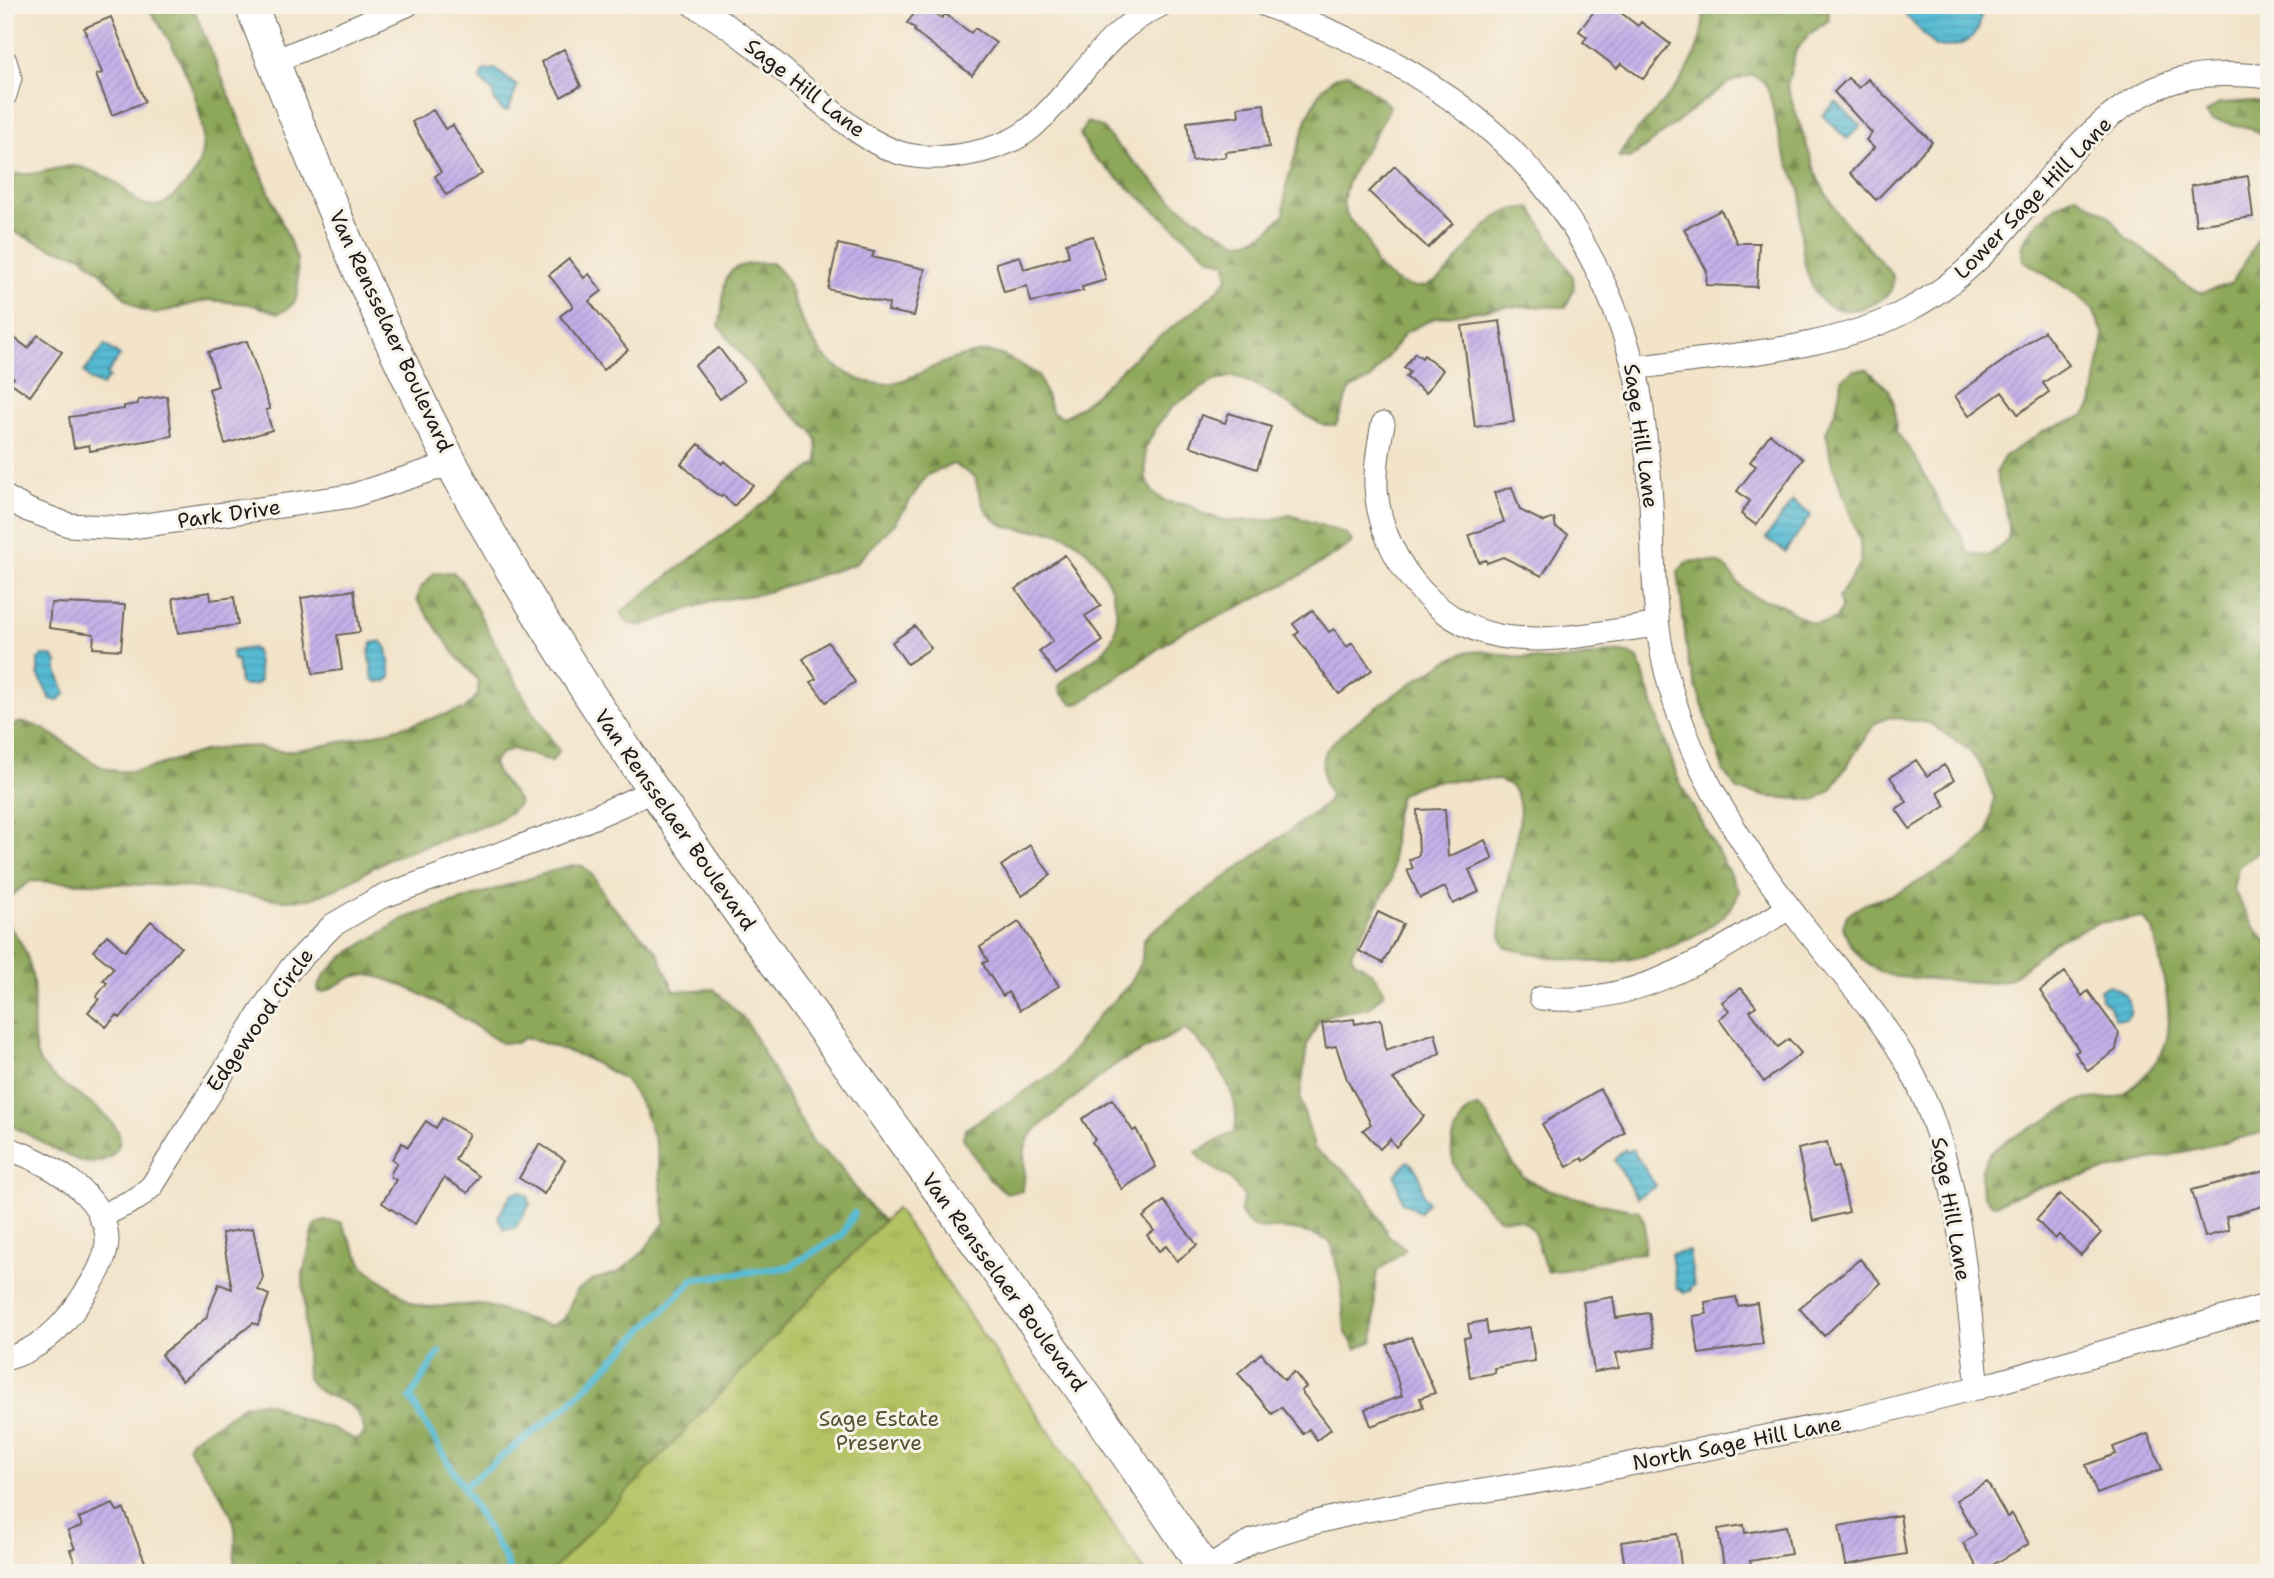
<svg xmlns="http://www.w3.org/2000/svg" width="2274" height="1578" viewBox="0 0 2274 1578" font-family="'Shantell Sans',sans-serif">
	<style>
		.forest { fill: url(#forest-firs); stroke: #55623b; stroke-width: 2 }
		.park { fill: url(#park-tufts); stroke: #686f40; stroke-width: 2 }
		.water { fill: url(#water-rules); stroke: #396c78; stroke-width: 2 }
		.lines { fill: none; stroke-linecap: round; stroke-linejoin: round }
		.stream { stroke: #56bbd4; stroke-width: 7 }
		.building { fill: url(#building-hatch) }
		.minor-casing { stroke: #676259; stroke-width: 25 }
		.secondary-casing { stroke: #676259; stroke-width: 34 }
		.minor { stroke: #fff; stroke-width: 23 }
		.secondary { stroke: #fff; stroke-width: 32 }
		.labels { text-anchor: middle; dominant-baseline: central; stroke-width: 6; stroke-linejoin: round; paint-order: stroke }
		.street-label { font-size: 21px; fill: #1c1c1c; stroke: #f7f3e8 }
		.park-label { font-size: 21px; fill: #515635; stroke: #f7f3e8 }
	</style>
	<defs>
		<pattern id="forest-firs" width="22" height="20" patternUnits="userSpaceOnUse" patternTransform="scale(1.75)"><rect width="22" height="20" fill="#8ea85a"/><path d="M5 1l3.5 6h-7zM16 11l3.5 6h-7z" fill="#73884a"/></pattern>
		<pattern id="park-tufts" width="24" height="20" patternUnits="userSpaceOnUse" patternTransform="scale(1.75)"><rect width="24" height="20" fill="#b3c264"/><path d="M3 7l-1-3M5 7V3M7 7l1-3M15 17l-1-3M17 17v-4M19 17l1-3" fill="none" stroke="#99a656"/></pattern>
		<pattern id="water-rules" width="6" height="5" patternUnits="userSpaceOnUse" patternTransform="scale(1.75)"><rect width="6" height="5" fill="#56bbd4"/><path d="M0 2.5h6" fill="none" stroke="#4aa0b5"/></pattern>
		<pattern id="building-hatch" width="6" height="6" patternUnits="userSpaceOnUse" patternTransform="scale(1.75)"><rect width="6" height="6" fill="#c4aee8"/><path d="M-1 1l2-2M0 6l6-6M5 7l2-2" fill="none" stroke="#a895c6"/></pattern>
	</defs>
	<rect width="100%" height="100%" fill="#f7f3e8"/>
	<filter id="ink" filterUnits="userSpaceOnUse"><feTurbulence type="fractalNoise" baseFrequency=".0143" numOctaves="2"/><feDisplacementMap in="SourceGraphic" scale="14" xChannelSelector="R" yChannelSelector="G"/><feConvolveMatrix kernelMatrix="1 2 1 2 8 2 1 2 1" color-interpolation-filters="sRGB"/></filter>
	<filter id="wash" filterUnits="userSpaceOnUse"><feTurbulence type="fractalNoise" baseFrequency=".00686" numOctaves="4" result="noise"/><feDisplacementMap in="SourceGraphic" scale="28" xChannelSelector="R" yChannelSelector="G"/><feGaussianBlur stdDeviation="1.57" result="paint"/><feColorMatrix in="noise" values="0 0 0 0 0 0 0 0 0 0 0 0 0 0 0 0 0 1.4 0 .05"/><feComposite in="paint" operator="in"/></filter>
	<g filter="url(#wash)">
		<rect width="100%" height="100%" fill="#f2e3c9"/>
		<path class="forest" d="M146 5H192L297 259 298 293 294 303 286 310 278 313 249 304 208 300 155 314 141 310 126 299 101 272 80 255 51 248 5 228V174C16 174 27 175 37 173 51 171 66 164 80 167 93 171 108 176 119 185 129 193 139 207 155 206 165 206 174 195 181 189 234 145 177 48 146 5Z
			M1704 5H1828L1829 20 1810 34 1796 50 1787 86 1818 179 1838 214 1893 275 1892 290C1879 303 1867 309 1849 310 1804 314 1801 246 1800 216 1800 209 1803 201 1801 194 1797 179 1788 165 1783 149 1775 127 1774 103 1765 82L1752 75 1730 82 1702 102 1643 149 1630 158 1619 157C1621 148 1631 139 1637 131 1674 90 1704 64 1704 5Z
			M1348 73 1390 106C1380 135 1339 177 1344 207 1345 220 1359 227 1365 237 1369 243 1370 251 1373 257 1377 268 1385 274 1394 280 1456 316 1465 203 1531 208L1573 277 1574 289 1566 307 1509 306 1435 318 1406 332 1371 379 1350 389 1336 425H1322L1260 387 1234 376 1214 381 1173 406 1158 424 1145 449 1146 479 1154 494 1168 502 1190 505 1205 515 1228 521 1269 520 1290 515 1347 534 1352 542 1345 548 1295 579 1216 618 1186 629 1081 703 1073 704 1061 693 1059 686C1071 670 1092 664 1105 649 1136 615 1099 547 1061 534 1043 528 1021 533 1003 525 984 517 979 495 975 477L953 464 927 475 895 523 855 564 760 594 711 601 641 626C632 625 621 621 622 611L818 462 817 440 811 430 778 401 719 326C729 284 712 261 772 263 777 268 782 273 786 279 790 284 791 292 793 299 800 316 813 347 827 359 895 416 917 358 985 352 1001 351 1025 367 1038 375L1053 413 1064 417C1093 401 1113 376 1138 354 1168 327 1202 310 1228 278L1226 263 1209 257 1090 154 1080 134 1087 122 1102 127 1111 139 1172 200 1205 225 1238 242 1249 241 1268 231 1284 214 1286 185 1308 116 1321 90 1334 78Z
			M2255 101 2269 103V141L2250 128 2211 119 2206 113 2219 103Z
			M2075 195 2108 215 2126 238 2159 261 2182 283 2202 293 2232 283 2269 221V843L2238 867 2233 889 2253 926 2269 944V1131L2032 1189 1993 1205C1983 1197 1980 1190 1981 1177 1981 1146 2022 1134 2045 1121 2058 1114 2068 1104 2082 1100 2095 1096 2111 1102 2124 1094 2137 1085 2156 1064 2163 1050 2178 1020 2159 962 2153 929L2144 919 2137 918 2097 923 2054 942 2011 979 1993 983 1896 977C1869 971 1852 954 1843 927L1847 915 1865 904 1898 893 1958 860 1988 834 1994 798 1985 772 1969 750 1929 723 1890 717 1875 723 1831 790 1815 800 1768 797 1738 790 1724 772 1688 661 1678 571 1687 562C1741 556 1722 579 1755 597 1762 600 1770 600 1777 603 1801 614 1807 631 1836 619L1841 608 1839 597 1861 562 1860 541 1831 460 1826 432 1836 409 1842 379 1854 370 1867 369 1888 389 1894 404 1896 431 1916 459 1945 513 1958 529 1968 553 1988 556C1993 552 2002 547 2006 542 2016 529 1998 489 1996 472L2004 457 2044 431 2084 416 2092 405 2104 335 2093 310 2077 295 2023 260C2015 233 2055 206 2075 195Z
			M453 572 461 580 529 706 559 751 552 761 512 749 500 754 493 762C496 780 513 787 519 803L511 812 490 824 390 858 338 888 310 899 282 900 179 886 31 881C22 888 9 895 6 907 1 922 16 933 22 945 27 953 30 965 32 975 37 999 28 1046 41 1064 60 1089 95 1100 114 1125 132 1149 102 1168 80 1161 56 1152 32 1136 9 1124L5 1120V779C11 764 0 726 18 723 49 719 85 768 117 771 151 774 176 756 209 750 223 748 242 745 256 747 267 748 278 752 288 751 347 744 407 726 464 709L478 695V680L457 657 417 600 419 590 434 573Z
			M1480 651C1509 655 1538 662 1568 659 1588 658 1621 646 1638 658L1678 779 1739 891C1730 930 1645 961 1608 962 1574 963 1539 955 1506 948 1479 913 1555 792 1498 780 1490 778 1479 780 1471 780 1442 781 1425 778 1400 795L1394 819 1392 879 1352 952 1354 961C1369 968 1378 977 1384 993L1369 1008 1332 1014 1319 1021 1307 1045 1300 1098 1315 1150 1346 1172 1367 1195 1388 1235 1406 1249 1377 1272C1372 1295 1377 1318 1373 1341L1356 1349 1345 1331 1341 1284 1331 1242C1316 1235 1298 1229 1281 1229 1259 1228 1251 1233 1240 1211L1244 1196 1230 1178 1205 1163 1196 1152 1234 1132C1245 1097 1211 1051 1185 1029L1116 1064 1036 1129C1015 1152 1030 1166 1022 1191L1007 1193 989 1179 963 1138 965 1129 1057 1071 1100 1014 1130 984 1142 959 1143 941 1148 934 1327 803 1330 794C1323 782 1320 767 1325 753 1333 733 1441 661 1464 653 1469 652 1475 652 1480 651Z
			M571 865 583 866 593 876 609 903 657 951 674 991 714 989 746 1021 813 1143 839 1165 863 1199 891 1229 1120 1573H235C233 1558 237 1543 235 1528 229 1497 201 1473 188 1446L190 1441 245 1405 260 1402 270 1403 300 1419 334 1429 356 1440 365 1433C356 1389 324 1407 307 1378L303 1274 315 1224 326 1221 341 1222 364 1267 413 1304 429 1307 481 1304 550 1326 564 1319 576 1291 593 1280 619 1272 642 1253 665 1222 657 1149 644 1110 626 1080 583 1057 538 1041 524 1038 516 1043H501C470 1023 400 975 364 975 351 975 336 986 324 992H319L318 987 325 974 344 956 405 918Z
			M1478 1107 1486 1114C1497 1133 1507 1158 1522 1175 1536 1191 1617 1208 1640 1211L1645 1225 1644 1253 1615 1255 1576 1268 1548 1272C1534 1248 1542 1212 1499 1219 1475 1192 1435 1167 1459 1124 1463 1116 1468 1108 1478 1107Z"/>
		<path class="park" d="M896 1208 1146 1573H550Z"/>
		<path class="water" d="M1896 5H1979C1987 36 1962 50 1935 46Z
			M495 69 517 86 509 110 503 111 495 102 493 92 480 80 483 71Z
			M1836 102 1861 126 1847 139 1822 115Z
			M105 345 120 356 106 375 109 377 102 386 91 381 84 372Z
			M1793 501 1811 515 1785 552 1766 538Z
			M381 641 387 648 391 677 387 681 377 682 373 679 369 651 372 643Z
			M252 648 256 651 260 680 257 684 244 686 240 683 237 660H233L232 651Z
			M43 656H52L57 662V671L66 694 57 701 50 699 38 674V659Z
			M2109 985C2122 989 2132 1000 2130 1014L2126 1019 2115 1018 2110 1007 2101 999 2100 989Z
			M1625 1149 1627 1152 1632 1149 1656 1186 1637 1198 1614 1160Z
			M1408 1161C1429 1181 1416 1188 1428 1202L1420 1212 1402 1202 1395 1175Z
			M520 1191 528 1196 530 1204 515 1228 504 1229 498 1217 512 1193Z
			M1689 1251 1694 1286 1690 1287 1691 1291 1682 1292 1681 1288 1677 1289 1671 1254Z"/>
		<g class="lines">
			<path class="stream" d="M439 1352 410 1398 463 1487
				M510 1573 505 1559 463 1487 567 1406 694 1279 789 1267 842 1235 854 1213"/>
		</g>
		<g id="blocks">
			<path class="building" d="M921 5 942 18 945 14 971 33 975 28 996 43 972 75 914 31 916 29 907 23Z
				M1599 5H1611L1638 26 1641 22 1670 44 1643 79 1621 63 1617 68 1583 42 1587 37 1579 31Z
				M111 17 145 102 112 115 96 75 102 73 84 28Z
				M564 49 581 86 561 97 541 62Z
				M1848 78 1859 88 1868 79 1932 142 1876 200 1850 173 1874 148 1866 140 1872 133 1834 92Z
				M1264 104 1269 147 1225 152 1226 157 1192 161 1187 122 1239 116 1238 107Z
				M433 110 445 129 453 125 482 174 446 195 435 176 441 172 412 122Z
				M1395 166 1453 223 1428 248 1369 192Z
				M2248 176 2253 217 2196 225 2191 186Z
				M1721 210 1737 243H1759L1757 287 1706 285 1707 271 1684 229Z
				M1093 236 1106 280 1082 287 1083 291 1031 302 1027 286 1004 292 996 263 1020 256 1024 269 1069 256 1066 243Z
				M838 244 874 252 872 257 925 269 914 316 888 311 889 304 828 289Z
				M569 259 584 278 589 274 602 291 589 301 628 350 603 370 560 316 573 306 549 275Z
				M1500 321 1514 422 1475 427 1462 326Z
				M5 331 28 348 38 335 62 352 30 396 10 382 14 378 5 371Z
				M2044 331 2069 365 2043 383 2049 392 2018 414 2002 392 1969 416 1955 396Z
				M247 341 270 409 266 410 272 430 225 444 209 389 218 386 208 352Z
				M719 348 744 381 720 399 695 365Z
				M1415 353 1422 358 1424 355 1443 370 1426 393 1406 377 1410 372 1404 368Z
				M167 396 172 436 90 451 89 445 74 448 69 417 124 409V406L138 404V400Z
				M1229 413 1271 427 1257 469 1190 446 1201 415 1225 423Z
				M1770 434 1803 459 1756 525 1741 514 1750 501 1737 491 1756 466 1750 462Z
				M699 444 722 464 725 461 753 485 734 506 723 495 721 497 708 488 681 464Z
				M1512 487 1520 510 1544 522 1554 518 1556 528 1568 534 1542 576 1503 557 1487 563 1486 560 1479 562 1469 535 1504 522 1494 493Z
				M1065 555 1101 606 1085 616 1103 641 1056 674 1039 651 1053 641 1016 589Z
				M354 590 360 632 337 635 342 670 313 674 301 598Z
				M210 592 211 600 234 597 238 625 178 633 173 598Z
				M51 603 125 605 121 650 93 648 94 634 49 628Z
				M1312 610 1329 632 1334 629 1347 647 1352 643 1372 670 1339 694 1295 635 1299 632 1293 624Z
				M915 626 931 648 907 664 892 642Z
				M828 642 855 682 826 702 811 682 816 679 803 659Z
				M1916 760 1927 776 1944 765 1954 780 1937 792 1946 806 1910 829 1896 809 1907 802 1890 777Z
				M1445 809 1448 857 1485 840 1493 859 1469 870 1479 892 1453 904 1445 887 1420 898 1407 870 1413 868 1409 860 1419 855 1417 810Z
				M1030 845 1051 875 1022 896 1001 866Z
				M1378 912 1403 924 1383 963 1359 951Z
				M151 921 181 947 120 1018 117 1015 106 1027 88 1012 99 999 96 997 107 983 103 980 114 968 93 951 107 935 125 951Z
				M1019 922 1059 986 1020 1010 1008 992 1003 996 985 968 983 963 988 961 980 947Z
				M2065 972 2082 996 2088 991 2119 1033 2116 1050 2088 1071 2075 1053 2079 1050 2040 991Z
				M1741 988 1756 1006 1750 1011 1778 1047 1789 1039 1801 1053 1764 1082 1719 1019 1729 1011 1722 1002Z
				M1354 1019 1355 1024 1381 1019 1386 1050 1435 1033 1440 1053 1393 1079 1424 1116 1396 1147 1390 1139 1380 1149 1363 1130 1371 1124 1347 1079 1336 1046 1326 1048 1322 1023Z
				M1600 1089 1625 1132 1584 1161 1582 1158 1567 1167 1542 1124Z
				M1112 1099 1133 1131 1136 1129 1156 1167 1122 1189 1092 1142 1095 1140 1082 1119Z
				M442 1118 469 1134 455 1160 479 1176 468 1193 444 1178 415 1224 382 1203 396 1180 391 1177V1173L397 1163 392 1159 402 1143 408 1147 426 1121 436 1128Z
				M1827 1142 1833 1168 1838 1167 1849 1212 1813 1221 1798 1149Z
				M540 1144 565 1160 544 1194 519 1178Z
				M2265 1171 2269 1204 2226 1217 2229 1230 2205 1237 2192 1190Z
				M2060 1194 2101 1233 2081 1255 2059 1235 2055 1239 2036 1220Z
				M1164 1201 1197 1245 1177 1261 1166 1246 1159 1251 1147 1235 1154 1231 1143 1217Z
				M253 1228 263 1277 258 1290 269 1295 258 1325 253 1323 182 1381 161 1355 206 1318 219 1284 232 1289 222 1233Z
				M1860 1259 1881 1283 1824 1336 1799 1308Z
				M1613 1297 1616 1318 1649 1313 1655 1347 1616 1353 1619 1368 1594 1372 1583 1302Z
				M1736 1297 1738 1306 1757 1303 1763 1344 1699 1354 1693 1316 1707 1314 1705 1302Z
				M1486 1321 1488 1334 1530 1327 1535 1361 1494 1368 1495 1373 1470 1377 1464 1338 1470 1337 1468 1324Z
				M1411 1337 1435 1393 1420 1398 1423 1407 1371 1426 1365 1409 1402 1396 1387 1345Z
				M1261 1353 1284 1380 1294 1372 1306 1387 1301 1391 1331 1429 1317 1440 1309 1429 1303 1434 1281 1407 1272 1414 1238 1373Z
				M2148 1434 2162 1469 2097 1494 2086 1465 2116 1454 2113 1447Z
				M1987 1482 2007 1517 2012 1514 2029 1544 1980 1572 1963 1543 1976 1535 1956 1500Z
				M113 1504 117 1511 124 1509 147 1567 141 1569 143 1573H79L70 1550 75 1549 68 1531 82 1526 79 1518Z
				M1900 1515 1906 1554 1846 1565 1839 1526Z
				M1744 1525 1745 1533 1786 1526 1791 1554 1750 1561 1752 1573H1725L1718 1529Z
				M1677 1534 1682 1573H1626L1621 1542Z"/>
		</g>
	</g>
	<g filter="url(#ink)">
		<use href="#blocks" fill-opacity="0" stroke="#676259" stroke-width="2"/>
		<g class="lines">
			<g class="minor-casing">
				<path id="minor" d="M693 5C738 29 776 65 816 98 841 119 868 143 900 153 921 159 946 158 968 154 990 150 1014 142 1031 128 1081 85 1099 34 1161 5
					M1265 5C1448 71 1579 170 1633 364 1642 395 1644 430 1648 462 1654 516 1651 572 1658 627 1663 668 1675 708 1691 746 1720 814 1764 877 1810 934 1846 979 1886 1022 1913 1074 1961 1168 1966 1284 1978 1388
					M5 61 10 78 5 95
					M273 62 407 5
					M1634 368C1721 355 1830 352 1908 310 1941 293 1970 269 1995 242 2048 183 2098 102 2179 80 2207 72 2240 74 2269 77
					M1383 424C1379 444 1375 466 1376 487 1379 553 1432 624 1499 636 1550 645 1606 631 1657 625
					M5 497 28 510 69 525 124 528 351 496 453 463
					M1541 998C1635 1008 1712 955 1789 908
					M5 1148C44 1159 108 1195 107 1242 106 1263 91 1284 80 1301 61 1329 39 1350 5 1359
					M100 1217 138 1198 152 1186 264 1007 291 968 333 925 379 898 560 832 653 791
					M1205 1570 1252 1541 1308 1524 1362 1511 1565 1477 1854 1419 1995 1383 2269 1305"/>
			</g>
			<g class="secondary-casing">
				<path id="secondary" d="M251 5C324 192 399 380 501 552 587 699 685 837 784 975 926 1174 1072 1370 1207 1573"/>
			</g>
			<use href="#minor" class="minor"/>
			<use href="#secondary" class="secondary"/>
		</g>
	</g>
	<g class="labels">
		<g class="street-label">
			<text transform="translate(805 88) rotate(38)">Sage Hill Lane</text>
			<text transform="translate(2033 198) rotate(-46)">Lower Sage Hill Lane</text>
			<text transform="translate(391 331) rotate(65)">Van Rensselaer Boulevard</text>
			<text transform="translate(1641 436) rotate(82)">Sage Hill Lane</text>
			<text transform="translate(229 514) rotate(-8)">Park Drive</text>
			<text transform="translate(675 820) rotate(55)">Van Rensselaer Boulevard</text>
			<text transform="translate(260 1020) rotate(-55)">Edgewood Circle</text>
			<text transform="translate(1951 1209) rotate(80)">Sage Hill Lane</text>
			<text transform="translate(1004 1282) rotate(54)">Van Rensselaer Boulevard</text>
			<text transform="translate(1737 1443) rotate(-11)">North Sage Hill Lane</text>
		</g>
		<g class="park-label">
			<text x="879" y="1419">Sage Estate<tspan x="879" dy="24">Preserve</tspan></text>
		</g>
	</g>
	<rect width="2274" height="1578" fill="none" stroke="#f7f3e8" stroke-width="28"/>
</svg>
